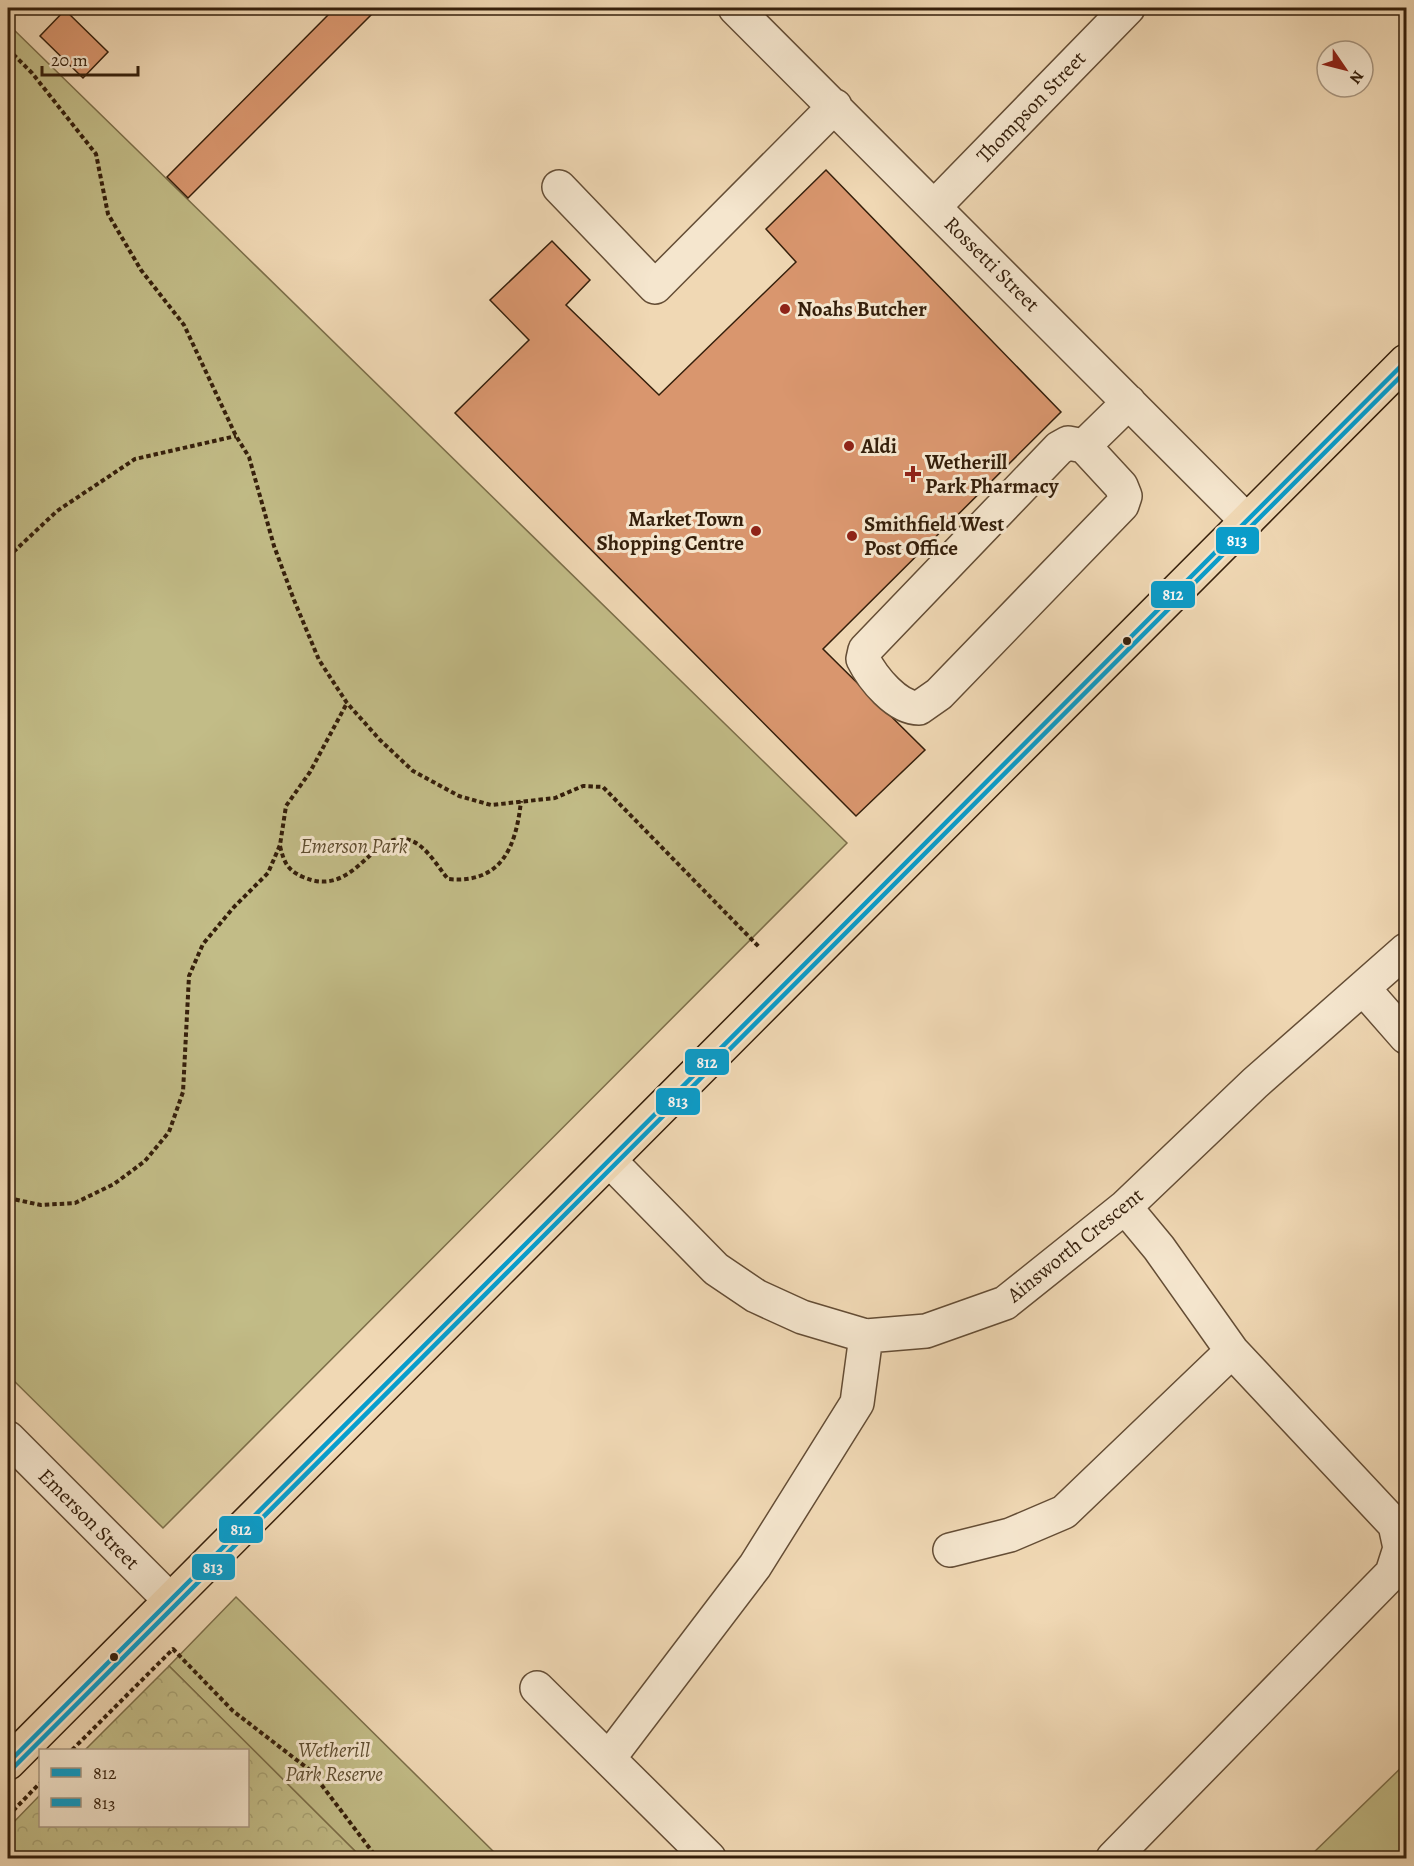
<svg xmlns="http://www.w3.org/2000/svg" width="1414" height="1866" viewBox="0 0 1414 1866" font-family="Alegreya,serif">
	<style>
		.green { fill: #c2bc87; stroke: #7c6e49; stroke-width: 1.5 }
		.forest { fill: url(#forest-crowns); stroke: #7c6e49; stroke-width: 1.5 }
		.building { fill: #d9966e; stroke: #351f0b; stroke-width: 1.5 }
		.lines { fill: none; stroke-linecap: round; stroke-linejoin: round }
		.minor-casing { stroke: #644d35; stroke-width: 36 }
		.major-casing { stroke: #351f0b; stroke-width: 36 }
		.path { stroke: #351f0b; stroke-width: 4; stroke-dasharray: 4.5 3; stroke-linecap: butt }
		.minor { stroke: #f5e6ce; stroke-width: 33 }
		.major { stroke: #f0d8b4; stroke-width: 33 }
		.bus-1-casing { stroke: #f5e6ce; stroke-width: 9 }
		.bus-2-casing { stroke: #f5e6ce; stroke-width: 9 }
		.bus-1 { stroke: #089ecd; stroke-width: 4.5 }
		.bus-2 { stroke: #089ecd; stroke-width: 4.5 }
		.poi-dot { fill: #8f2418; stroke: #f5e6ce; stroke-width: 2 }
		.bus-dot { fill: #351f0b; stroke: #f5e6ce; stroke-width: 2 }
		.labels { text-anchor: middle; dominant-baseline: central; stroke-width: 6; stroke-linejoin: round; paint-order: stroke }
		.street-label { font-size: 21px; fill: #351f0b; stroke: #f5e6ce }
		.poi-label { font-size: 21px; font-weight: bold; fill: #351f0b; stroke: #f5e6ce; text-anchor: start }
		.park-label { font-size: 21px; font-style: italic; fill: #5f4e30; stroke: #f5e6ce }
		.line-badge { stroke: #f5e6ce; stroke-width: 2 }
		.badge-label { font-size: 16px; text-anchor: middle; font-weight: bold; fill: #fff }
	</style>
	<defs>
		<pattern id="forest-crowns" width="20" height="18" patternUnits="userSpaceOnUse" patternTransform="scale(1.5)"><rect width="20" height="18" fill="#c2bc87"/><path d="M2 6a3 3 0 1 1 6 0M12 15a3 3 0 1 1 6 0" fill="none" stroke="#a7a173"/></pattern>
	</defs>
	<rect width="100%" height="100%" fill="#f0d8b4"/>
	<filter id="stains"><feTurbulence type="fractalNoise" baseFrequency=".00333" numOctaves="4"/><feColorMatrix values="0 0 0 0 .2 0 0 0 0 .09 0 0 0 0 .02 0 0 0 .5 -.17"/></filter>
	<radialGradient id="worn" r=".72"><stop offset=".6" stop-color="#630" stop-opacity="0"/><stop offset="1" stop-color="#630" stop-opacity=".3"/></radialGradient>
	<path class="green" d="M8 24 847 843 163 1528 8 1375Z
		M236 1597 500 1858H362L169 1666Z
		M1406 1763V1858H1308Z"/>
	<path class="forest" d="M169 1666 362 1858H8V1828L40 1795V1826H248V1750H85Z"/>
	<path class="building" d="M335 8H378L188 198 167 177Z
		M65 10 108 52 83 78 40 36Z
		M826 170 1061 412 823 649 925 750 856 816 455 413 529 340 490 300 552 241 590 280 566 305 659 395 796 262 766 229Z"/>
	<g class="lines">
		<g class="minor-casing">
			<path id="minor" d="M735 8 1247 521
				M559 187 655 287 835 106
				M935 206 1128 8
				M1068 443 1084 446 1121 486 1125 496 1122 505 939 694 919 708C897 708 873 679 863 659L865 650 1059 448Z
				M1084 446 1129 402
				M1363 988 1406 1037
				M610 1161 716 1269 756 1296 802 1317 866 1336 926 1331 1005 1303 1125 1207 1255 1083 1406 950
				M8 1438 170 1600
				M950 1550 1010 1535 1064 1512 1232 1351
				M537 1688 709 1858
				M609 1758 755 1566 857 1403 866 1336
				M1113 1858 1392 1573 1400 1548 1395 1525 1232 1351 1159 1248 1125 1207"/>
		</g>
		<g class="major-casing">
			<path id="major" d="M8 1763 1406 361"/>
		</g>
		<path class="path" d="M8 49 32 73 96 154 108 214 141 270 184 325 236 436 249 457 274 546 294 600 319 660 347 703 380 740 413 771 459 796 491 805 555 798 583 786 603 787 760 948
			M8 557 57 511 135 459 236 436
			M280 846C284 862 287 870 303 877 355 900 372 829 409 840 425 844 438 867 448 879 501 884 516 848 521 801
			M8 1198 41 1205 75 1203 114 1184 145 1161 169 1132 183 1092 189 976 203 944 234 907 268 873 280 845 286 806 310 772 347 703
			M72 1750 173 1649 233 1711 311 1771 377 1858
			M8 1816 40 1783"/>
		<use href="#minor" class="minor"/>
		<use href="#major" class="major"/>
		<g class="bus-1-casing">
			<path id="bus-1" d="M8 1763 1406 361"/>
		</g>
		<g class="bus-2-casing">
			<path id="bus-2" d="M13 1768 1406 371"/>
		</g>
		<use href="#bus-1" class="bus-1"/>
		<use href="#bus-2" class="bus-2"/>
	</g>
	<g class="poi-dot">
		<circle cx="785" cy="309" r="6"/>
		<circle cx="849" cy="446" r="6"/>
		<path d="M910 465h6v6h6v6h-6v6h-6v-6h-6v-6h6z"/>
		<circle cx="756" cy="531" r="6"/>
		<circle cx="852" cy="536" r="6"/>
	</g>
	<g class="bus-dot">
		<circle cx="1127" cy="641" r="5"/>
		<circle cx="114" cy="1657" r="5"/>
	</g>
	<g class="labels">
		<g class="street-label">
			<text transform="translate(1031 107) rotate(-46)">Thompson Street</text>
			<text transform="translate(992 264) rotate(45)">Rossetti Street</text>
			<text transform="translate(1075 1245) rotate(-39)">Ainsworth Crescent</text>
			<text transform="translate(89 1519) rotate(45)">Emerson Street</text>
		</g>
		<g class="poi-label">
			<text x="797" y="309">Noahs Butcher</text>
			<text x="861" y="446">Aldi</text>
			<text x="925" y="462">Wetherill<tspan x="925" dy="24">Park Pharmacy</tspan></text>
			<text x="744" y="519" text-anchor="end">Market Town<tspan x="744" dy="24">Shopping Centre</tspan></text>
			<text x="864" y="524">Smithfield West<tspan x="864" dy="24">Post Office</tspan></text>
		</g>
		<g class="park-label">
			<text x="354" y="846">Emerson Park</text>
			<text x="334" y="1750">Wetherill<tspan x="334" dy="24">Park Reserve</tspan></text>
		</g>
	</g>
	<g class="line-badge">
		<rect x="1215" y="526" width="45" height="29" rx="6" fill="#089ecd"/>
		<rect x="1150" y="580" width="46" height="29" rx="6" fill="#089ecd"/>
		<rect x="684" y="1048" width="46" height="28" rx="6" fill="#089ecd"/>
		<rect x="655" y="1087" width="46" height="29" rx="6" fill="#089ecd"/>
		<rect x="218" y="1515" width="46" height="29" rx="6" fill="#089ecd"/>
		<rect x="191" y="1553" width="45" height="28" rx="6" fill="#089ecd"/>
	</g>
	<g class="badge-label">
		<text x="1237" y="546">813</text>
		<text x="1173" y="600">812</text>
		<text x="707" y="1068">812</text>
		<text x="678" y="1107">813</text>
		<text x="241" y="1535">812</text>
		<text x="213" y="1573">813</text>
	</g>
	<rect width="1414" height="1866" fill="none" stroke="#f0d8b4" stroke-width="30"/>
	<rect x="9" y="9" width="1396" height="1848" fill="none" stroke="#351f0b" stroke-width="3"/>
	<rect x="15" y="15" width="1384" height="1836" fill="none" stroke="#351f0b" stroke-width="1.5"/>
	<rect x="39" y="1749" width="210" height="78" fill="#f5e6ce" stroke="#a89680" stroke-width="1.5"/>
	<rect x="51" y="1768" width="30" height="9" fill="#089ecd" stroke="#a89680" stroke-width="1.5"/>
	<text x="93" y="1779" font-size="18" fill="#351f0b">812</text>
	<rect x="51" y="1798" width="30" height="9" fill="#089ecd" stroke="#a89680" stroke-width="1.5"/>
	<text x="93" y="1809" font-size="18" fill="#351f0b">813</text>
	<g transform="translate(1345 69) rotate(125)"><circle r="28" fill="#f5e6ce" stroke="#a89680" stroke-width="1.5"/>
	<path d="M0-4.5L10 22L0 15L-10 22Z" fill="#8f2418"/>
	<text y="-9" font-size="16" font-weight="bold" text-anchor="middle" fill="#351f0b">N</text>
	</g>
	<path d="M42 66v9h96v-9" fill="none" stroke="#351f0b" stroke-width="3"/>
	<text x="51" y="66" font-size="18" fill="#351f0b" stroke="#f5e6ce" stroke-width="4.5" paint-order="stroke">20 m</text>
	<rect width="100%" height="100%" filter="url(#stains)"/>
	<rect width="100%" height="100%" fill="url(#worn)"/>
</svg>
